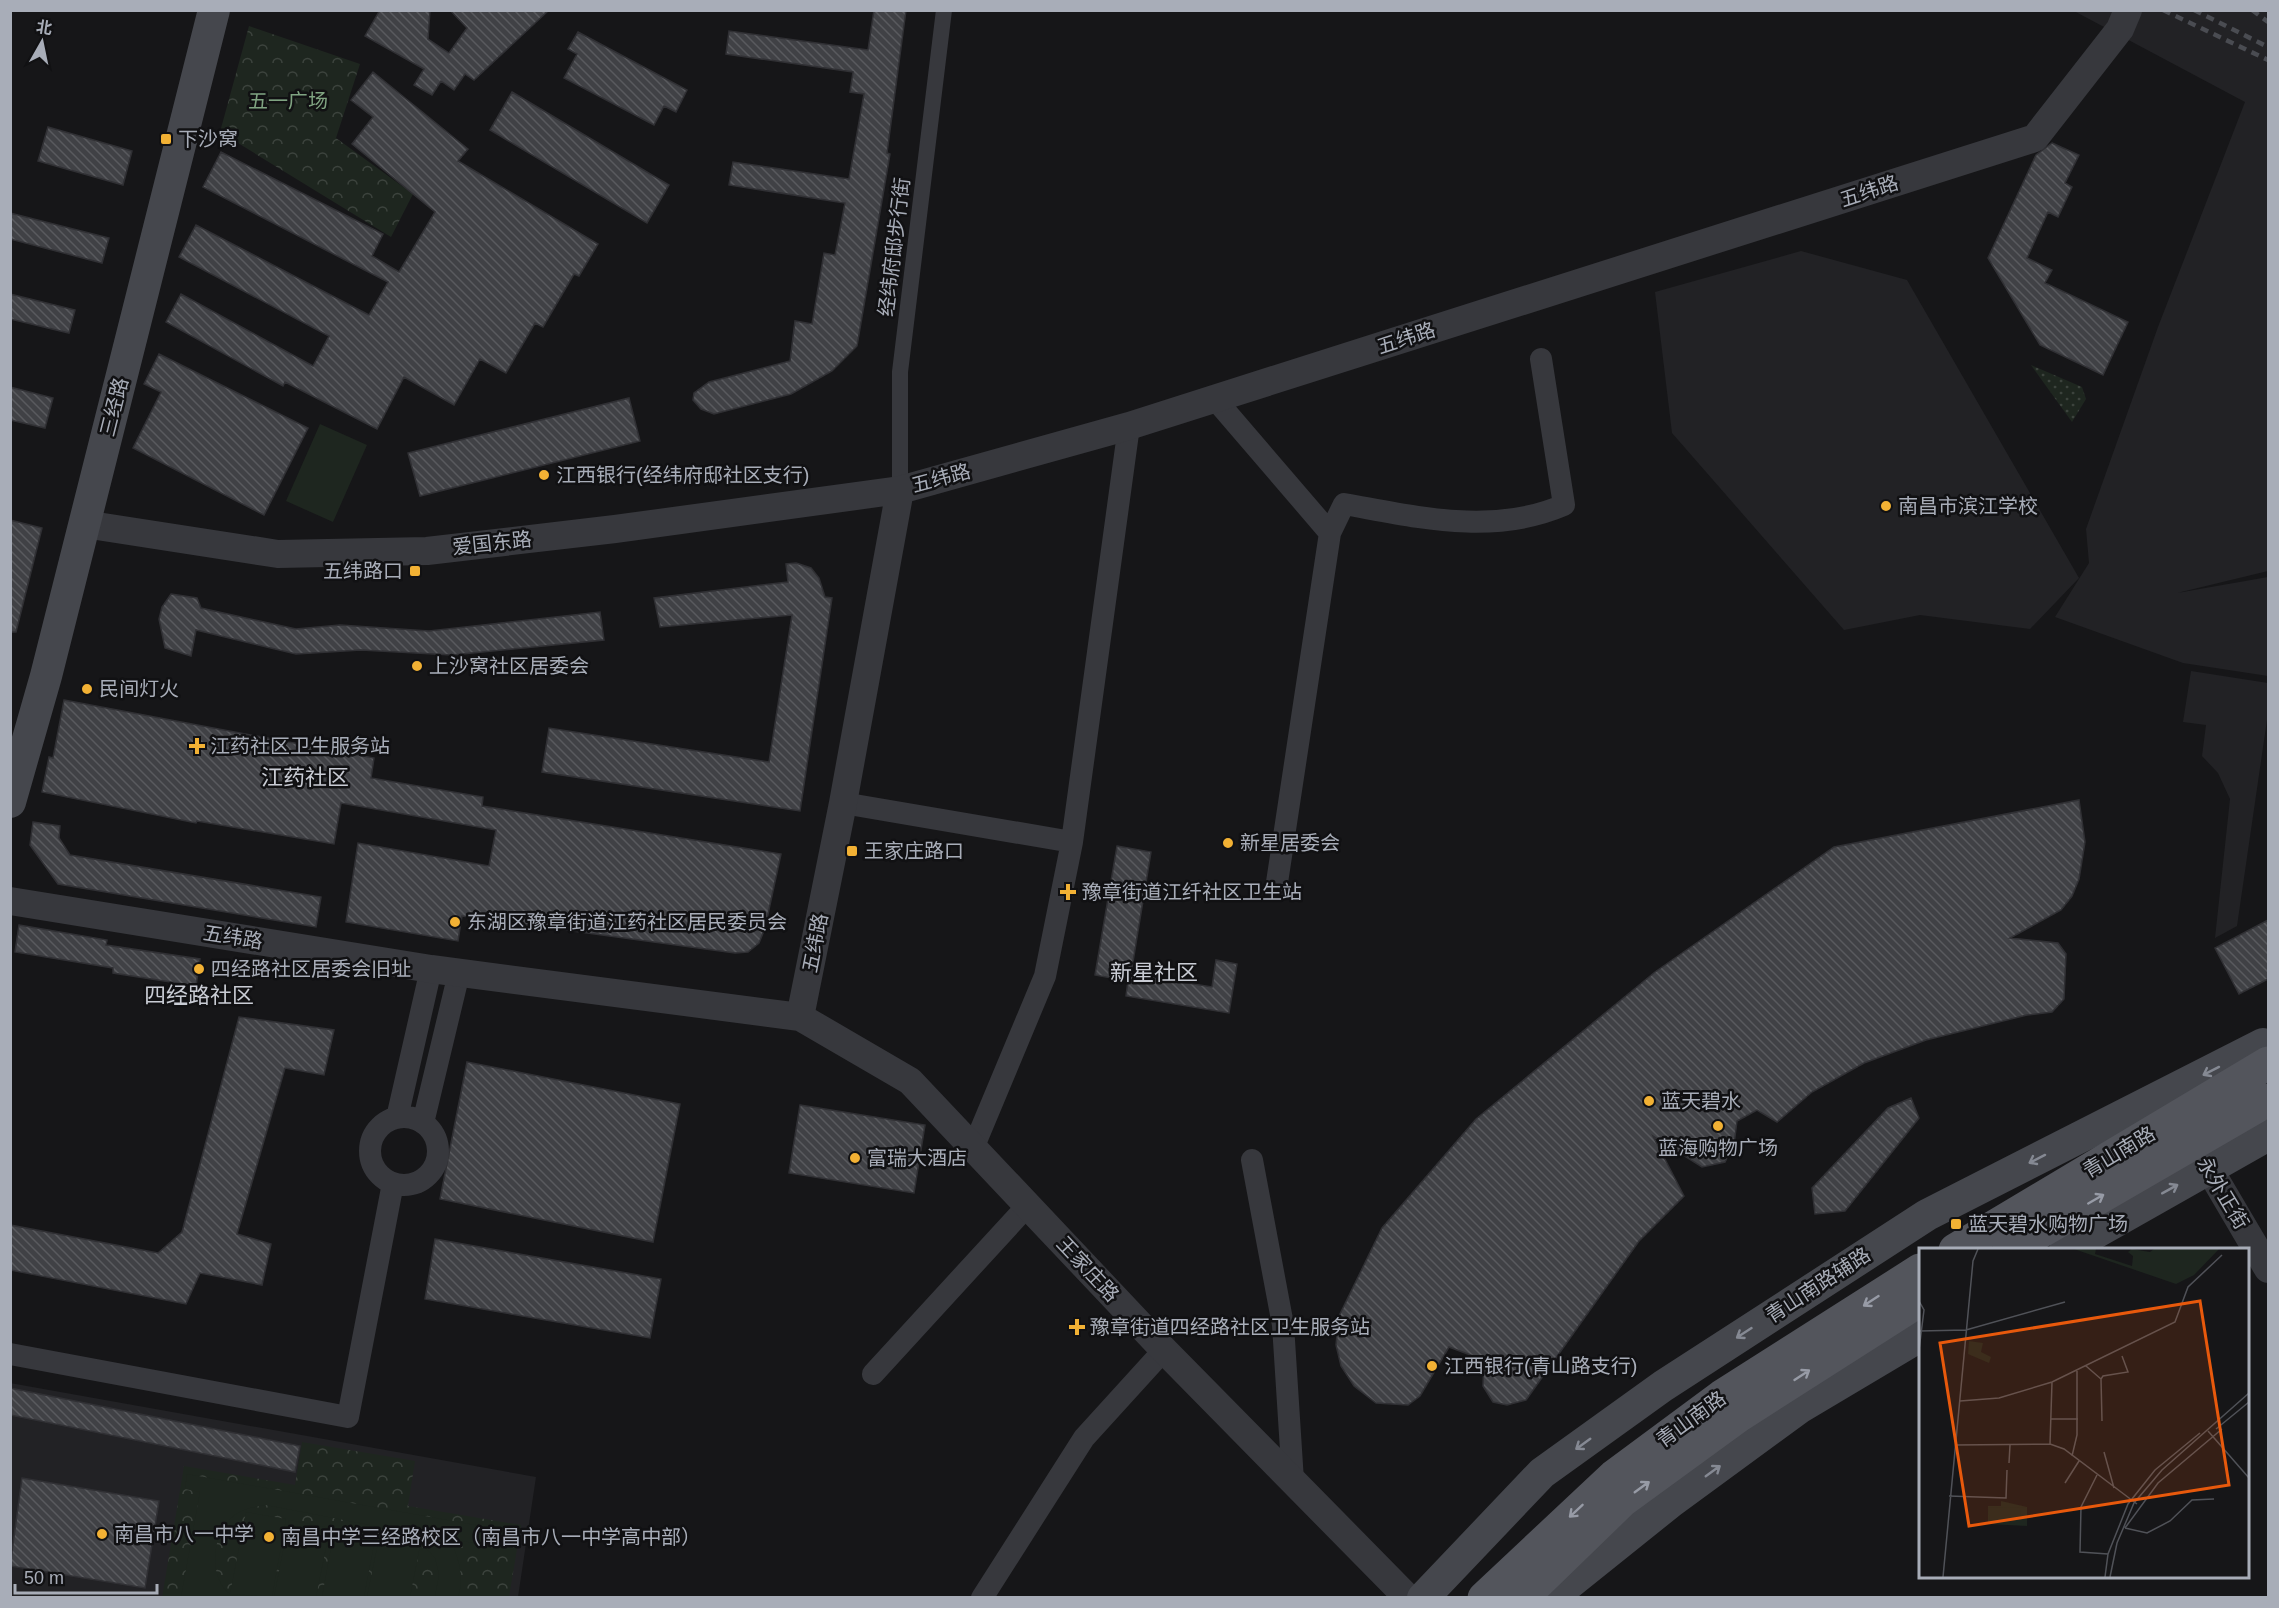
<svg xmlns="http://www.w3.org/2000/svg" width="2279" height="1608" viewBox="0 0 2279 1608" font-family="Arial,'Noto Sans SC',sans-serif">
	<style>
		.built { fill: #222225 }
		.grass { fill: url(#grass-dots) }
		.forest { fill: url(#forest-crowns) }
		.pitch { fill: #1e261f }
		.building { fill: url(#building-back-hatch); stroke: #303034; stroke-width: 1.5 }
		.lines { fill: none; stroke-linecap: round; stroke-linejoin: round }
		.pedestrian { stroke: #37383d; stroke-width: 16 }
		.minor { stroke: #37383d; stroke-width: 22 }
		.tertiary { stroke: #37383d; stroke-width: 28 }
		.secondary { stroke: #45474d; stroke-width: 32 }
		.primary { stroke: #53555c; stroke-width: 33 }
		.rail { stroke: #4a4c52; stroke-width: 4.5; stroke-dasharray: 8 6; stroke-linecap: butt }
		.oneway { stroke: #858993 }
		.oneway2 { stroke: #979ba6 }
		.poi-dot { fill: #f2b134; stroke: #111113; stroke-width: 2 }
		.labels { text-anchor: middle; dominant-baseline: central; stroke-width: 5; stroke-linejoin: round; paint-order: stroke }
		.park-label { font-size: 20px; fill: #7fa381; stroke: #111113 }
		.poi-label { font-size: 20px; fill: #a8adb8; stroke: #111113; text-anchor: start }
		.street-label { font-size: 20px; fill: #a8adb8; stroke: #111113 }
		.quarter-label { font-size: 22px; fill: #c9ccd4; stroke: #111113 }
		.inset-road { fill: none; stroke: #505258; stroke-width: 1.5 }
		.view { fill: #e8590c; fill-opacity: 0.15; stroke: #e8590c; stroke-width: 3 }
		.inset-edge { fill: none; stroke: #a8adb8; stroke-width: 3 }
	</style>
	<defs>
		<pattern id="grass-dots" width="8" height="8" patternUnits="userSpaceOnUse" patternTransform="scale(1.5)"><rect width="8" height="8" fill="#1e261f"/><path d="M2 2h.1M6 6h.1" fill="none" stroke="#3c433d" stroke-width="1.8" stroke-linecap="round"/></pattern>
		<pattern id="forest-crowns" width="20" height="18" patternUnits="userSpaceOnUse" patternTransform="scale(1.5)"><rect width="20" height="18" fill="#1e261f"/><path d="M2 6a3 3 0 1 1 6 0M12 15a3 3 0 1 1 6 0" fill="none" stroke="#3c433d"/></pattern>
		<pattern id="building-back-hatch" width="6" height="6" patternUnits="userSpaceOnUse" patternTransform="scale(1.5)"><rect width="6" height="6" fill="#404145"/><path d="M-1 5l2 2M0 0l6 6M5-1l2 2" fill="none" stroke="#595a5e"/></pattern>
	</defs>
	<rect width="100%" height="100%" fill="#161618"/>
	<path class="built" d="M2074 11H2268V571L2177 593 2268 577V676L2183 663 2055 617 2089 563 2086 529 2158 327 2245 102Z
		M1801 251 1907 280 2079 578 2030 629 1920 615 1844 630 1672 433 1655 292Z
		M2191 671 2268 683V713L2237 926 2215 938 2230 799 2218 773 2202 756 2206 725 2183 722Z
		M10 1383 536 1477 518 1597H11Z"/>
	<path class="grass" d="M2031 365 2082 387 2086 399 2072 422Z"/>
	<path class="forest" d="M249 26 360 64 336 138 413 194 391 237 220 132Z
		M302 1442 415 1461 408 1506 521 1525 509 1597 162 1598 184 1466 295 1485Z"/>
	<path class="pitch" d="M320 424 367 445 333 522 286 501Z
		M187 1474 515 1532 513 1550 451 1539C458 1560 465 1575 458 1597H435L439 1574 435 1558 411 1533 266 1505C253 1507 241 1509 231 1518 212 1535 208 1578 230 1594L246 1512 286 1519 272 1597 231 1594 234 1597H181L200 1492 185 1489Z
		M289 1520 330 1528 316 1597H274Z
		M334 1531 375 1539 364 1597H322Z
		M379 1538 420 1546 410 1597H367Z"/>
	<path class="building" d="M380 10H430L428 39 449 53 467 28 450 10H549L474 80 465 74 454 90 441 81 432 95 414 85 424 69 365 36Z
		M874 10H906L887 153 890 154 857 346 832 371 791 394 714 414 701 409 693 400 694 393 709 382 790 361 795 321 812 324 824 253 835 255 845 203 729 185 733 162 849 179 864 94 850 92 853 72 726 54 729 31 868 50Z
		M578 32 687 90 676 112 664 106 654 125 564 78 577 54 568 49Z
		M373 72 468 149 458 161 598 244 579 276 574 274 543 327 535 323 506 373 480 359 454 405 404 377 377 429 285 382 283 386 166 322 181 294 313 366 329 336 179 257 196 225 369 315 388 282 203 187 221 152 383 234 372 256 399 272 435 212 352 144 373 117 351 100Z
		M512 92 669 185 647 223 490 130Z
		M48 127 132 151 123 185 38 161Z
		M2052 143 2079 155 2065 183 2072 187 2058 217 2048 212 2027 258 2052 270 2045 283 2128 322 2103 375 2040 345 1988 258 2036 155Z
		M10 213 109 238 102 263 10 239Z
		M10 294 75 310 69 333 10 319Z
		M159 354 308 428 264 515 133 448 161 392 144 384Z
		M10 387 53 398 45 428 10 420Z
		M629 398 640 441 420 496 408 453Z
		M10 520 42 528 16 632H10Z
		M796 563 811 568 819 578 825 597 832 598 800 811 542 772 549 728 769 762 792 615 660 627 654 598 788 582 786 564Z
		M171 594 197 598 201 608 296 629 340 625 429 631 600 612 604 640 452 655 361 650 296 654 196 630 191 656 165 648 159 619 162 607Z
		M64 700 374 758 371 778 483 797 482 806 781 854 765 928 759 943 748 952 735 953 462 916 458 941 346 922 358 843 489 866 496 830 341 803 334 844 197 821 196 823 42 792 49 757 53 758Z
		M2079 800 2085 842 2079 879 2072 896 2061 910 2010 938 2058 943 2066 954 2064 999 2052 1012 2027 1015 1926 1040 1864 1063 1812 1092 1777 1122 1757 1110 1737 1121 1734 1144 1725 1162 1702 1167 1653 1136 1684 1196 1639 1241 1526 1400 1507 1405 1493 1402 1483 1386 1484 1360 1449 1347 1420 1396 1408 1405 1376 1403 1354 1386 1341 1366 1336 1345 1339 1316 1382 1228 1476 1119 1655 972 1834 847Z
		M33 822 60 826 59 838 70 855 321 897 316 927 58 884 30 845Z
		M1117 846 1151 852 1131 974 1212 987 1216 960 1237 964 1229 1013 1126 996 1128 981 1095 975Z
		M2268 920V979L2239 994 2215 948Z
		M19 925 107 940 106 945 200 959 196 986 113 973V968L15 952Z
		M239 1017 334 1030 324 1075 285 1068 237 1234 271 1244 262 1285 200 1273 186 1304 10 1270V1225L158 1253 182 1232Z
		M467 1062 680 1104 653 1242 440 1199Z
		M1911 1098 1919 1118 1845 1211 1815 1214 1812 1188 1888 1108Z
		M800 1105 925 1125 914 1193 789 1173Z
		M435 1239 661 1279 650 1338 425 1299Z
		M10 1388 300 1446 295 1472 10 1415Z
		M22 1478 159 1501 145 1588 10 1566Z"/>
	<g class="lines">
		<path class="pedestrian" d="M900 490V372L944 10"/>
		<path class="minor" d="M1215 399 1330 533 1276 889
			M1330 533 1344 504C1418 517 1492 536 1564 505L1541 359
			M843 803 1072 842
			M370 1151a34 34 0 1 1 68 0a34 34 0 1 1-68 0Z
			M397 1118 431 969
			M423 1123 459 973
			M974 1146 1045 976 1072 842 1129 426
			M1252 1160 1283 1325 1293 1481
			M10 1354 348 1417 393 1183
			M873 1374 1028 1205
			M982 1598 1084 1438 1164 1350"/>
		<path class="tertiary" d="M84 524 278 554 427 551 615 529 900 490 1129 426 2035 138 2120 29 2128 10
			M10 901 431 969 800 1017 910 1081 1164 1350 1408 1598
			M800 1017 843 803 900 490
			M2198 1150 2268 1269"/>
		<path class="secondary" d="M10 802 46 676 214 10
			M2065 1250 2268 1135
			M1423 1598 1542 1473 1663 1386 1927 1215 2263 1044
			M1551 1598 1672 1501 1799 1408 1920 1336"/>
		<path class="primary" d="M1955 1250 2268 1063
			M2009 1250 2268 1100
			M1484 1598 1614 1476 1722 1396 1920 1270
			M1522 1598 1622 1501 1740 1415 1920 1300"/>
		<path class="rail" d="M2163 10 2268 60
			M2194 10 2268 47
			M2252 10 2268 22"/>
	</g>
	<defs><path id="oneway-shaft" d="M-6 0H5M1.5-3L5.5 0L1.5 3" fill="none" stroke-width="1.6" stroke-linecap="round" stroke-linejoin="round" transform="scale(1.5)"/></defs>
	<g class="oneway">
		<use href="#oneway-shaft" transform="translate(2211 1071) rotate(153)"/>
		<use href="#oneway-shaft" transform="translate(2037 1159) rotate(153)"/>
		<use href="#oneway-shaft" transform="translate(2170 1189) rotate(-29)"/>
		<use href="#oneway-shaft" transform="translate(1744 1333) rotate(147)"/>
		<use href="#oneway-shaft" transform="translate(1583 1444) rotate(144)"/>
		<use href="#oneway-shaft" transform="translate(1713 1471) rotate(-36)"/>
	</g>
	<g class="oneway2">
		<use href="#oneway-shaft" transform="translate(2096 1199) rotate(-30)"/>
		<use href="#oneway-shaft" transform="translate(1871 1301) rotate(147)"/>
		<use href="#oneway-shaft" transform="translate(1802 1375) rotate(-33)"/>
		<use href="#oneway-shaft" transform="translate(1642 1487) rotate(-36)"/>
		<use href="#oneway-shaft" transform="translate(1576 1511) rotate(137)"/>
	</g>
	<g class="poi-dot">
		<rect x="160" y="133" width="12" height="12" rx="3"/>
		<circle cx="544" cy="475" r="6"/>
		<circle cx="1886" cy="506" r="6"/>
		<rect x="409" y="565" width="12" height="12" rx="3"/>
		<circle cx="417" cy="666" r="6"/>
		<circle cx="87" cy="689" r="6"/>
		<path d="M194 737h6v6h6v6h-6v6h-6v-6h-6v-6h6z"/>
		<circle cx="1228" cy="843" r="6"/>
		<rect x="846" y="845" width="12" height="12" rx="3"/>
		<path d="M1065 883h6v6h6v6h-6v6h-6v-6h-6v-6h6z"/>
		<circle cx="455" cy="922" r="6"/>
		<circle cx="199" cy="969" r="6"/>
		<circle cx="1649" cy="1101" r="6"/>
		<circle cx="1718" cy="1126" r="6"/>
		<circle cx="855" cy="1158" r="6"/>
		<rect x="1950" y="1218" width="12" height="12" rx="3"/>
		<path d="M1074 1318h6v6h6v6h-6v6h-6v-6h-6v-6h6z"/>
		<circle cx="1432" cy="1366" r="6"/>
		<circle cx="102" cy="1534" r="6"/>
		<circle cx="269" cy="1537" r="6"/>
	</g>
	<g class="labels">
		<g class="park-label">
			<text x="288" y="101">五一广场</text>
		</g>
		<g class="poi-label">
			<text x="178" y="139">下沙窝</text>
			<text x="556" y="475">江西银行(经纬府邸社区支行)</text>
			<text x="1898" y="506">南昌市滨江学校</text>
			<text x="403" y="571" text-anchor="end">五纬路口</text>
			<text x="429" y="666">上沙窝社区居委会</text>
			<text x="99" y="689">民间灯火</text>
			<text x="210" y="746">江药社区卫生服务站</text>
			<text x="1240" y="843">新星居委会</text>
			<text x="864" y="851">王家庄路口</text>
			<text x="1082" y="892">豫章街道江纤社区卫生站</text>
			<text x="467" y="922">东湖区豫章街道江药社区居民委员会</text>
			<text x="211" y="969">四经路社区居委会旧址</text>
			<text x="1661" y="1101">蓝天碧水</text>
			<text x="1718" y="1148" text-anchor="middle">蓝海购物广场</text>
			<text x="867" y="1158">富瑞大酒店</text>
			<text x="1968" y="1224">蓝天碧水购物广场</text>
			<text x="1090" y="1327">豫章街道四经路社区卫生服务站</text>
			<text x="1444" y="1366">江西银行(青山路支行)</text>
			<text x="114" y="1534">南昌市八一中学</text>
			<text x="281" y="1537">南昌中学三经路校区（南昌市八一中学高中部）</text>
		</g>
		<g class="street-label">
			<text transform="translate(1869 191) rotate(-18)">五纬路</text>
			<text transform="translate(894 247) rotate(-83)">经纬府邸步行街</text>
			<text transform="translate(1406 338) rotate(-18)">五纬路</text>
			<text transform="translate(114 407) rotate(-76)">三经路</text>
			<text transform="translate(941 478) rotate(-15)">五纬路</text>
			<text transform="translate(492 543) rotate(-6)">爱国东路</text>
			<text transform="translate(233 937) rotate(9)">五纬路</text>
			<text transform="translate(815 943) rotate(-79)">五纬路</text>
			<text transform="translate(2119 1152) rotate(-31)">青山南路</text>
			<text transform="translate(2223 1193) rotate(59)">永外正街</text>
			<text transform="translate(1088 1269) rotate(47)">王家庄路</text>
			<text transform="translate(1818 1285) rotate(-33)">青山南路辅路</text>
			<text transform="translate(1691 1419) rotate(-36)">青山南路</text>
		</g>
		<g class="quarter-label">
			<text x="305" y="777">江药社区</text>
			<text x="1154" y="972">新星社区</text>
			<text x="199" y="995">四经路社区</text>
		</g>
	</g>
	<g transform="translate(1919 1248)">
		<rect width="330" height="330" fill="#161618"/>
		<path d="M155 1H177L176 6 213 18 214 8 209 4 213 1 231 4 235 1H300L275 27 257 36Z" fill="#1e261f"/>
		<path d="M50 93 64 95 62 104 72 109 70 115 49 106ZM82 253 108 259V278L69 276V258H82Z" fill="#1e261f"/>
		<path d="M69 259 108 260V262H101L102 270 96 276 71 275Z" fill="#1e261f"/>
		<path class="inset-road" d="M0 53 5 62 0 102M0 83 47 82 146 54M167 118 182 131 183 173M182 131 184 128 209 124 203 108M41 153 80 150 133 134 256 74 269 39 303 7M132 171H159M297 181 330 154M289 183 330 230M131 196 133 134M36 197 131 196 145 201 218 256M185 204 195 240M153 208 158 187V123M90 215 91 197M178 227 162 259 161 304 189 306M146 235 160 213M30 248 87 250 88 222M206 280 228 285 251 273 273 252 295 251M206 280 239 235 303 181M24 329 54 13 59 1M186 329 189 306 209 256 236 222 281 185M191 329 198 295 215 255 243 222 330 145"/>
		<path class="view" d="M281 53 310 237 50 278 21 95Z"/>
		<rect width="330" height="330" class="inset-edge"/>
	</g>
	<rect width="2279" height="1608" fill="none" stroke="#a8adb8" stroke-width="24"/>
	<g transform="translate(42 42) rotate(9)" stroke="#111113" stroke-width="4.5" paint-order="stroke">
	<path d="M0-4.5L10 22L0 15L-10 22Z" fill="#a8adb8"/>
	<text y="-9" font-size="16" font-weight="bold" text-anchor="middle" fill="#a8adb8">北</text>
	</g>
	<path d="M15 1584v9h142v-9" fill="none" stroke="#a8adb8" stroke-width="3"/>
	<text x="24" y="1584" font-size="18" fill="#a8adb8" stroke="#111113" stroke-width="4.5" paint-order="stroke">50 m</text>
</svg>
